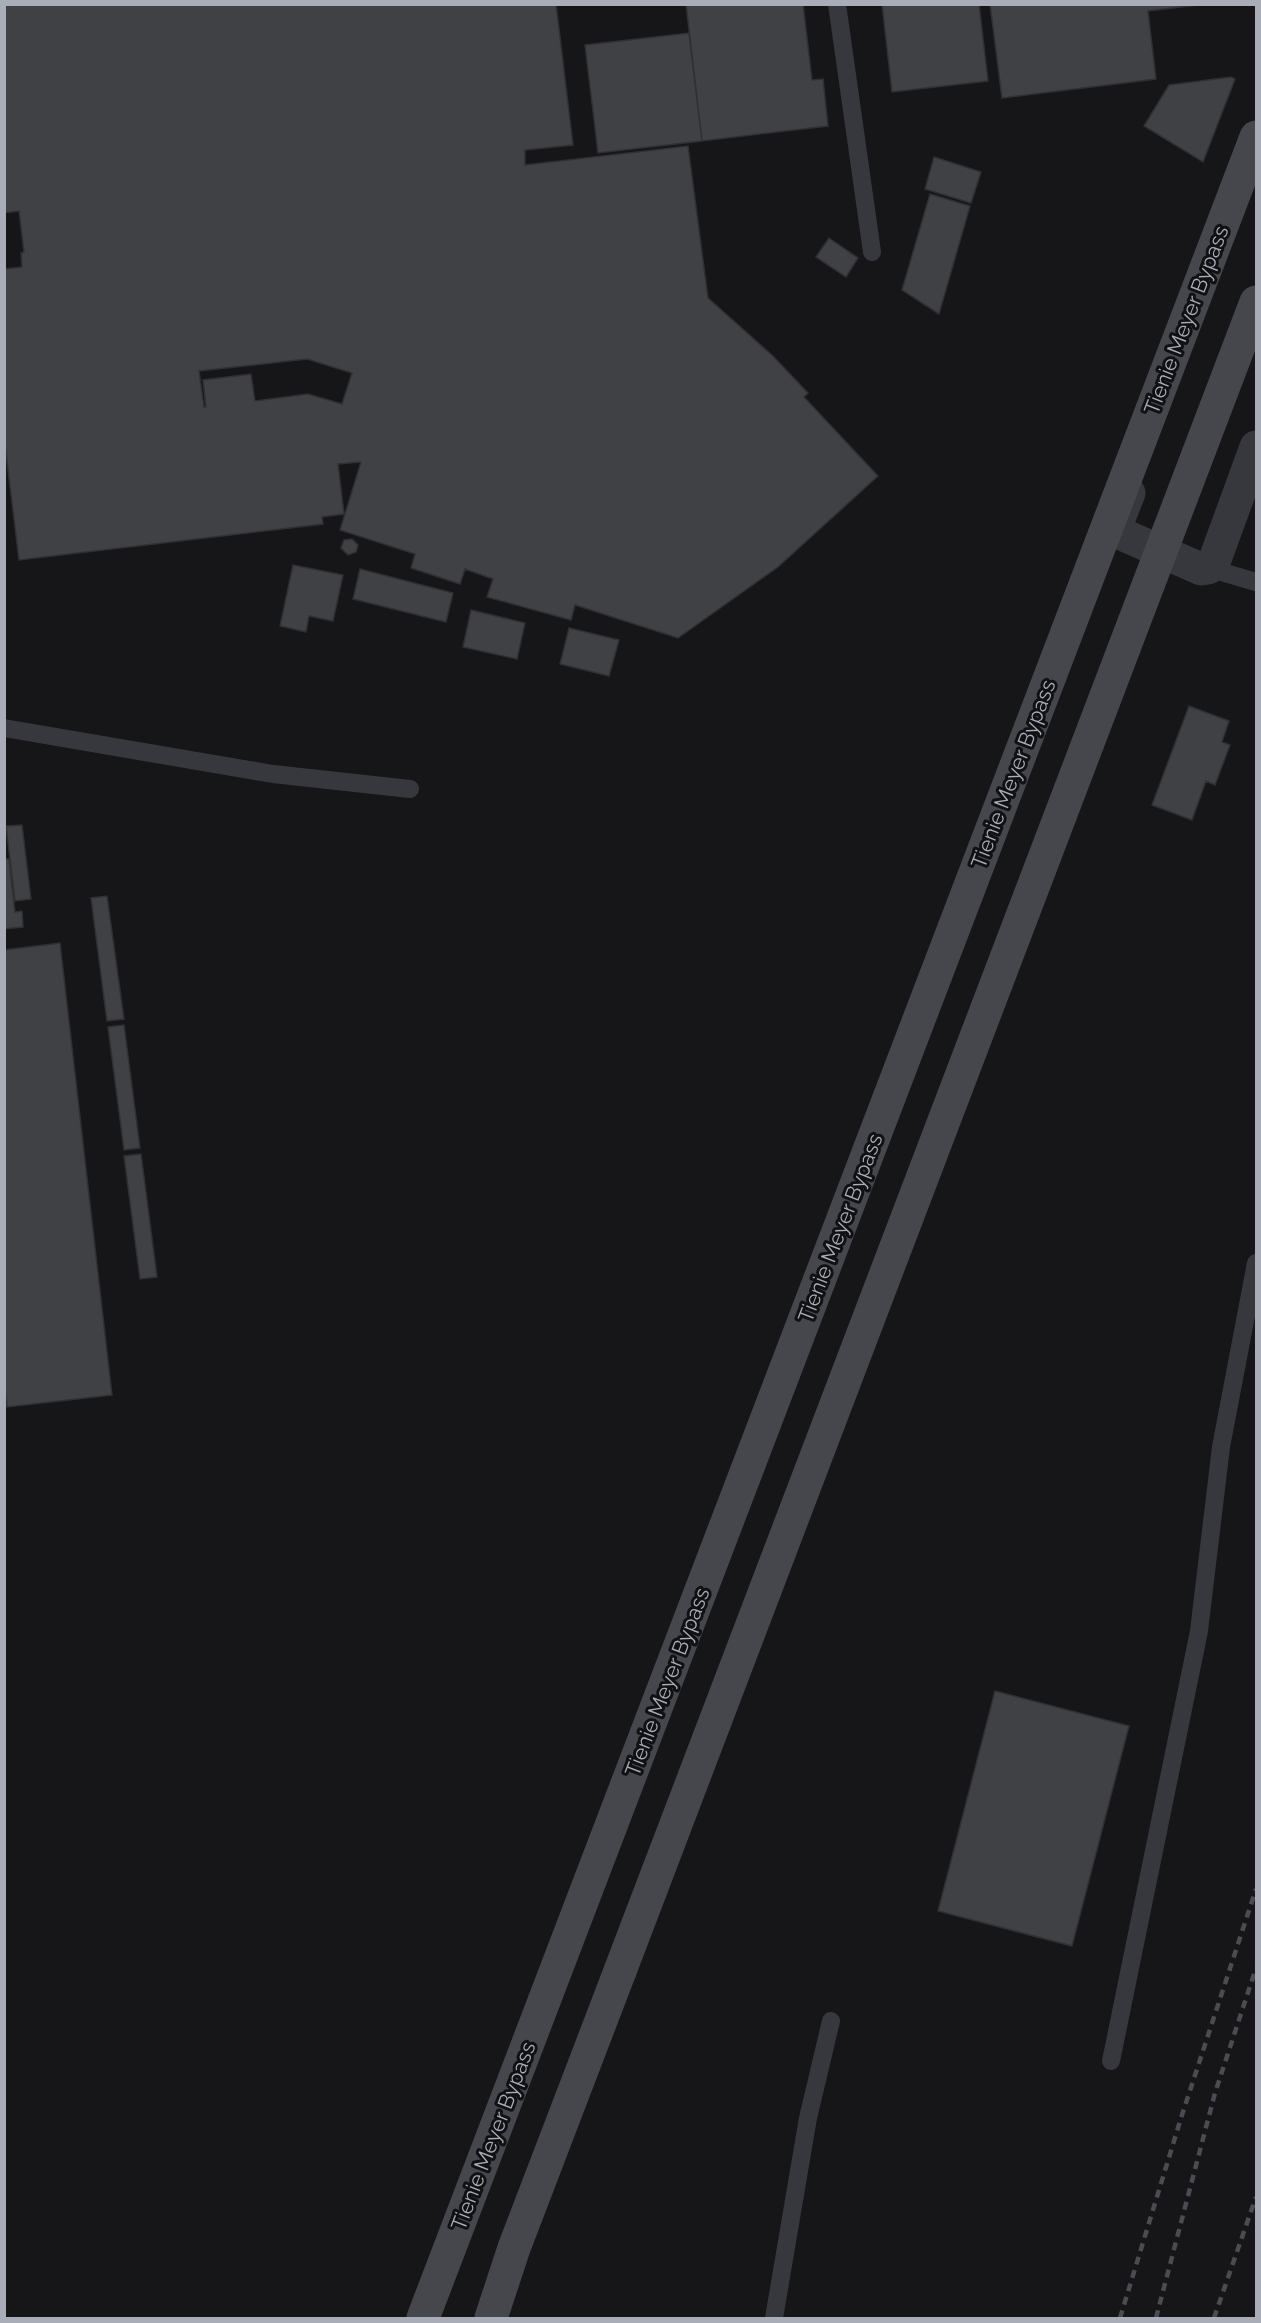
<svg xmlns="http://www.w3.org/2000/svg" width="1261" height="2323" viewBox="0 0 1261 2323" font-family="Raleway,sans-serif">
	<style>
		.building { fill: #404145; stroke: #303034; stroke-width: 1.5; fill-rule: evenodd }
		.lines { fill: none; stroke-linecap: round; stroke-linejoin: round }
		.lane { stroke: #37383d; stroke-width: 18 }
		.street { stroke: #37383d; stroke-width: 33 }
		.secondary { stroke: #45474d; stroke-width: 33 }
		.rail { stroke: #4a4c52; stroke-width: 4.5; stroke-dasharray: 8 6; stroke-linecap: butt }
		.secondary-bridge { stroke: #45474d; stroke-width: 33 }
		.labels { text-anchor: middle; dominant-baseline: central; stroke-width: 6; stroke-linejoin: round; paint-order: stroke }
		.street-label { font-size: 21px; fill: #a8adb8; stroke: #111113 }
	</style>
	<rect width="100%" height="100%" fill="#161618"/>
	<path class="building" d="M4 4H556L573 145 525 150V165L688 146 708 298 773 356 808 393 804 397 878 476 778 567 678 638 575 605 571 620 487 597 493 579 465 569 460 584 411 568 415 554 340 530 361 462 338 464 344 514 322 517 323 524 19 560 4 437V269L22 267 21 253 24 252 19 211 4 213ZM307 359 352 373 342 404 308 394 255 401 251 374 203 380 206 407H204L199 371Z
		M686 4H803L812 80 823 79 828 126 702 141Z
		M882 4H979L988 81 892 92Z
		M990 4H1206L1148 11 1156 79 1002 98Z
		M689 33 702 141 598 153 585 45Z
		M1231 77 1235 79 1203 162 1144 126 1169 85Z
		M934 157 981 172 971 203 925 189Z
		M930 194 970 206 939 314 902 290Z
		M829 238 858 258 846 277 816 257Z
		M352 539 358 545 356 552 348 555 341 548 344 540Z
		M293 565 343 575 333 621 309 616 306 632 280 626Z
		M360 569 453 593 446 622 353 599Z
		M471 610 525 623 517 659 463 647Z
		M569 628 619 640 609 676 560 664Z
		M1189 706 1229 721 1222 742 1230 745 1215 785 1206 781 1192 820 1152 805Z
		M22 825 31 899 15 901 6 826Z
		M4 859H9L15 912 22 911 23 927 4 929Z
		M107 896 124 1019 107 1021 91 898Z
		M60 943 112 1395 7 1407 4 1382V950Z
		M124 1025 140 1148 124 1150 108 1027Z
		M141 1154 157 1277 140 1279 124 1156Z
		M995 1691 1129 1726 1072 1946 938 1911Z"/>
	<g class="lines">
		<path class="lane" d="M837 4 872 252
			M1208 568 1256 582
			M4 728 273 774 410 789
			M1111 2061 1199 1631 1221 1447 1256 1263
			M774 2318 808 2118 831 2021"/>
		<path class="street" d="M1129 493 1118 521 1119 533 1201 569 1208 568 1214 562 1256 447"/>
		<path class="secondary" d="M423 2318 1256 137
			M491 2318 514 2248 620 1971"/>
		<path class="rail" d="M1120 2318 1181 2118 1256 1889
			M1156 2318 1215 2093 1256 1968
			M1214 2318 1256 2197"/>
		<path class="secondary-bridge" d="M620 1971 1256 302"/>
	</g>
	<g class="labels">
		<g class="street-label">
			<text transform="translate(1186 320) rotate(-69)">Tienie Meyer Bypass</text>
			<text transform="translate(1013 774) rotate(-69)">Tienie Meyer Bypass</text>
			<text transform="translate(840 1228) rotate(-69)">Tienie Meyer Bypass</text>
			<text transform="translate(667 1682) rotate(-69)">Tienie Meyer Bypass</text>
			<text transform="translate(493 2136) rotate(-69)">Tienie Meyer Bypass</text>
		</g>
	</g>
	<rect width="1261" height="2323" fill="none" stroke="#a8adb8" stroke-width="12"/>
</svg>
